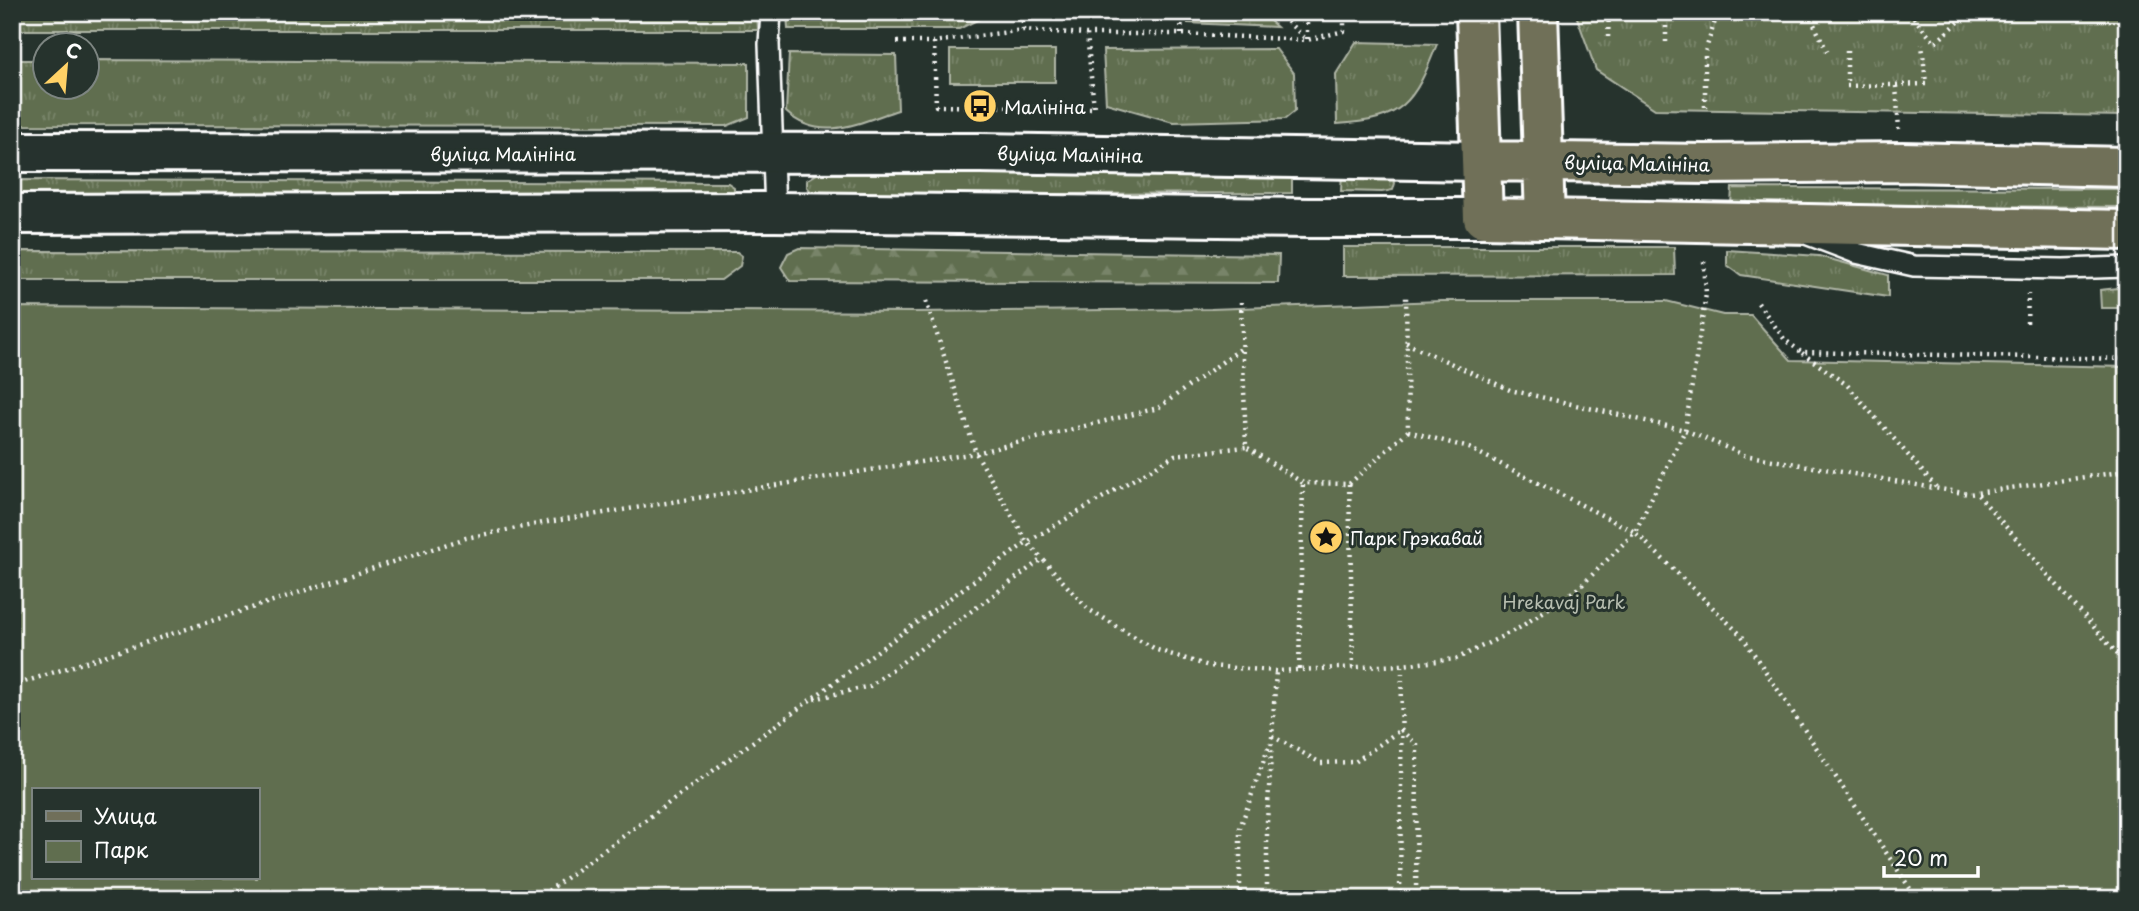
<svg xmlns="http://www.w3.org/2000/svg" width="2139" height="911" viewBox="0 0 2139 911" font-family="'Playpen Sans',sans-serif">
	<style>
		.grass { fill: url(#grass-tufts); stroke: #b0b6a7; stroke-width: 2 }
		.forest { fill: url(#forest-firs); stroke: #b0b6a7; stroke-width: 2 }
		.park { fill: #606e4f; stroke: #b0b6a7; stroke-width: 2; fill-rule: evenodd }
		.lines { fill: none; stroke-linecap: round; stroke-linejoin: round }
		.service-casing { stroke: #fff; stroke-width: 24 }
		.secondary-casing { stroke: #fff; stroke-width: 44 }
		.primary-casing { stroke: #fff; stroke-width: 44 }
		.path { stroke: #fff; stroke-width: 4.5; stroke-dasharray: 2 5; stroke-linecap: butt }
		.service { stroke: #26332d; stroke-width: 19 }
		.secondary { stroke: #26332d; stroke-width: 38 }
		.primary { stroke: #706f59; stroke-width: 38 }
		.labels { text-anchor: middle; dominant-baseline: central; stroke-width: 6; stroke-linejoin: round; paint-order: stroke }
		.poi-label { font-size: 18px; fill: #fff; stroke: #26332d; text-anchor: start }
		.street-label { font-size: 18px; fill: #fff; stroke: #26332d }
		.park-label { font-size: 18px; fill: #b7beb0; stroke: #26332d }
	</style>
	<defs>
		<pattern id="grass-tufts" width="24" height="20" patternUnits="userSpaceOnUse" patternTransform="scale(1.75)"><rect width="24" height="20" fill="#606e4f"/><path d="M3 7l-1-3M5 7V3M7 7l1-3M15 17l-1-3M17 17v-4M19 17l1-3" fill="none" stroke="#788469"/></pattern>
		<pattern id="forest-firs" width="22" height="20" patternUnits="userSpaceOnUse" patternTransform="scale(1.75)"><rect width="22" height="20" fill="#606e4f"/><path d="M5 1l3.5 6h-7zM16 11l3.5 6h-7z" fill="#788469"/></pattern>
	</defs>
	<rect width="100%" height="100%" fill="#26332d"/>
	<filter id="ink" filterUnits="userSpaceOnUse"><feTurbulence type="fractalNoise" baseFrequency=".0143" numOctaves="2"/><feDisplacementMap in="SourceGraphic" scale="14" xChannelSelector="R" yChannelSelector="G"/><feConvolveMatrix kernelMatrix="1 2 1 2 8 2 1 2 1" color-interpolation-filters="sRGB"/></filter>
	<g filter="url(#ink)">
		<path class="grass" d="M12 12H757L758 30H12Z
			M787 12H993L959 29H788Z
			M1188 12H1260L1277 27 1188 23Z
			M1575 12H2127V116L1655 109 1596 70Z
			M1356 42 1437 44C1414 104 1403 120 1337 124L1336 74Z
			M1276 49 1294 73 1295 111 1285 119 1173 122 1106 103 1103 50Z
			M950 50H1055V82H950Z
			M789 54 896 55 898 110C860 122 821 144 786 112Z
			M12 60H45L46 88H88V60L749 63V117L727 126 12 125Z
			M1292 172V193L814 195 807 187V180L817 174Z
			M1342 172 1391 175 1395 183 1393 190 1382 192 1341 191Z
			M12 180 728 183 734 187V195L12 196Z
			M1732 188 2127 189V207L1731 205Z
			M1343 247H1674L1675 275 1343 276Z
			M1727 250 1819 256 1888 275V297L1741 275 1727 265Z
			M12 251 737 252 742 256 740 266 721 280H12Z
			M2127 287V308H2101L2100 290Z"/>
		<path class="forest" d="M799 248 1279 255 1278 283 790 281 781 267 788 253Z"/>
		<path class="park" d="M1442 301H1666L1723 315H1751L1791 360 2127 367V899H12V307L914 312 1211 309ZM33 790H257V878H33Z"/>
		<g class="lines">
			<g class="service-casing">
				<path id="service" d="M771 12 769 44 775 212
					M1806 234 1856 253 1914 266 2063 269 2127 267"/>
			</g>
			<g class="secondary-casing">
				<path id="secondary" d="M12 152 980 153 1481 161
					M12 214 775 212 1310 218H1483"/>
			</g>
			<g class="primary-casing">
				<path id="primary" d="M1476 12 1483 218 2127 230
					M1538 12 1545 219
					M1481 161 1705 164 1902 162 2127 167"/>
			</g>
			<path class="path" d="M1277 12 1307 40
				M1666 12V47
				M1808 12 1828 53
				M1909 12 1935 43 1970 12
				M1023 30V12
				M1181 34 1182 12
				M1608 37 1609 12
				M1307 39V12
				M897 42H934L1023 30 1087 34H1181L1307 40 1344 31V12
				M934 42 936 106 1094 108 1087 34
				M1847 51V86L1926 84 1922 44
				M1896 86 1899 129
				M1705 107V52L1718 12
				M926 301 976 453 1027 542 1088 609 1157 650 1209 666 1276 671 1402 665 1456 659 1519 628 1580 587 1635 532 1685 430 1706 294 1704 261
				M1241 302 1246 447 1303 483 1349 484 1408 431 1406 296
				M1758 303 1785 340 1801 352 2127 359
				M2027 323 2028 294
				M1406 343 1510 390 1685 430 1744 455 1969 494 2127 471
				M1802 353 1847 385 1936 487
				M2127 407 2123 440 2127 457
				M1408 431 1469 448 1635 532 1742 636 1917 899
				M1349 484 1353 667
				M1978 495 2127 665
				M1299 669 1303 483
				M12 686 466 538 548 522 976 453 1158 408 1243 347
				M814 699 870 686 1042 559
				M1401 730 1417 745 1416 899
				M1272 736 1321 763 1355 762 1400 730
				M12 891 64 899
				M537 899 1027 542 1175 455 1246 447
				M1240 899V828L1270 743
				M1267 899V822L1276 671
				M1400 899 1402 665"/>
			<use href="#service" class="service"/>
			<use href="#secondary" class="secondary"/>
			<use href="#primary" class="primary"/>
		</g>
	</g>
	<defs>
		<g id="bus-disc" transform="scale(1.75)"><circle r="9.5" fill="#ffd166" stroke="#26332d"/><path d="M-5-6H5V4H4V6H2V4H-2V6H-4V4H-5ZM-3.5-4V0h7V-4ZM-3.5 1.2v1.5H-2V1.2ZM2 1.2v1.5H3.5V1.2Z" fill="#111"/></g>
		<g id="sight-disc" transform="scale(1.75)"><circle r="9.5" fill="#ffd166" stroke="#26332d"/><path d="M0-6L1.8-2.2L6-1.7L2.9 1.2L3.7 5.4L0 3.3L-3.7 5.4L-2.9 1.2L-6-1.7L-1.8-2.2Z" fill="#111"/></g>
	</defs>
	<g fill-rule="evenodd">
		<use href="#bus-disc" x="980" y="106"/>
		<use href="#sight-disc" x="1326" y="537"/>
	</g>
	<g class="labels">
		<g class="poi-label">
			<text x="1004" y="106">Малініна</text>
			<text x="1350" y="537">Парк Грэкавай</text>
		</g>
		<g class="street-label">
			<text x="503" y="153">вуліца Малініна</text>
			<text transform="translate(1070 154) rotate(1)">вуліца Малініна</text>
			<text transform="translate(1637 163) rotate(1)">вуліца Малініна</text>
		</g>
		<g class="park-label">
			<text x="1564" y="601">Hrekavaj Park</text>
		</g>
	</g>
	<rect width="2139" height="911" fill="none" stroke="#26332d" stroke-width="42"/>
	<rect x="21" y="21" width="2097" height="869" fill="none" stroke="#fff" stroke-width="2.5" filter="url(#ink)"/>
	<rect x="32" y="788" width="228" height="91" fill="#26332d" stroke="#7d8581" stroke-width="2"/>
	<rect x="46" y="811" width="35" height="10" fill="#706f59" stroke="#7d8581" stroke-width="2"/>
	<text x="94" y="824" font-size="21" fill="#ffffff">Улица</text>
	<rect x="46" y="841" width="35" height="21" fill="#606e4f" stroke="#7d8581" stroke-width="2"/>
	<text x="94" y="858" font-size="21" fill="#ffffff">Парк</text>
	<g transform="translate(66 66) rotate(26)"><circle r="33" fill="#26332d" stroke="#7d8581" stroke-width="2"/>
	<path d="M0-5L12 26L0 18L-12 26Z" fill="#ffd166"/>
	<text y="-10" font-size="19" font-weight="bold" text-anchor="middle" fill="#ffffff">С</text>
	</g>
	<path d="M1884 866v10h94v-10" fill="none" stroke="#ffffff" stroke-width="3.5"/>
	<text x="1894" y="866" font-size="21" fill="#ffffff" stroke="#26332d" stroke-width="5" paint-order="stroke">20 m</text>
</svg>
